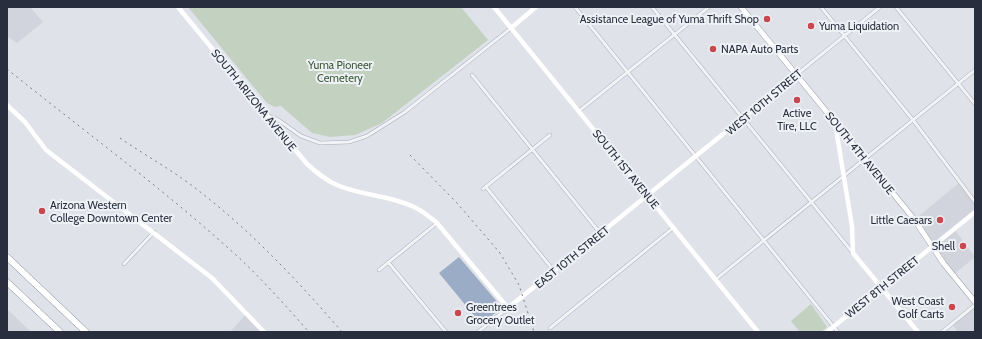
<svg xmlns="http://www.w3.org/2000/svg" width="982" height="339" viewBox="0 0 982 339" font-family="Cabin,sans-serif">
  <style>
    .built { fill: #d1d4dc }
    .green { fill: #c3d1c0 }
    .water { fill: #9bacc6 }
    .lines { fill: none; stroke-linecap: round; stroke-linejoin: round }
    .street-casing { stroke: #a8acb5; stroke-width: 4 }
    .primary-casing { stroke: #9fa5b3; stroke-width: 6 }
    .highway-casing { stroke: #878e9e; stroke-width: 7 }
    .street { stroke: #f1f3f6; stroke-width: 3 }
    .secondary { stroke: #fff; stroke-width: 4.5 }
    .primary { stroke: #fff; stroke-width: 5 }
    .highway { stroke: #fff; stroke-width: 6 }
    .rail { stroke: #798090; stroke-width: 1; stroke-dasharray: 2 4; stroke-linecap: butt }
    .poi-dot { fill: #c84850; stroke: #eef1f5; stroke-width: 1.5 }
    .labels { text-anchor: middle; stroke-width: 4; stroke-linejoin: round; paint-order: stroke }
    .poi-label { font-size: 11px; fill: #292e3e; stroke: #eef1f5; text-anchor: end }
    .park-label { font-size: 11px; fill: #3a5936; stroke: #eef1f5 }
    .street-label { font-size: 11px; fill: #292e3e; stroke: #eef1f5 }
  </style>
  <rect width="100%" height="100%" fill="#dfe2e8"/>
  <!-- built -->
  <g class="built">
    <path d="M7,7H30L43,22L17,43L7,36Z"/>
    <path d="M960,182L975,202V212L954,229L975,257L953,275L914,220Z"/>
    <path d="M975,305V332H958L952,324Z"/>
    <path d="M7,309L28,329L32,332H7Z"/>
    <path d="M246,314L264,332H230Z"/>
  </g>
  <!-- green -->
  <g class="green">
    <path d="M188,7H461L488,40L382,123L355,135L330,137L312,133L281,106L275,107L267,103Z"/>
    <path d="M811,304L827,327L821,332H800L791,321Z"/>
  </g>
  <!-- water -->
  <path class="water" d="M459,257L499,304L498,311L481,324L439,273Z"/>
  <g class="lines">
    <defs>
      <g id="street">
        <path d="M575,7L838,332"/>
        <path d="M652,7L853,253"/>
        <path d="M821,7L913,120L975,202"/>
        <path d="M896,7L975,104"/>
        <path d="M472,75L600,233"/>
        <path d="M796,75L880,7"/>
        <path d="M579,111L709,7"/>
        <path d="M268,116L277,119L301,136L320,143L349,142L367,136L405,112L511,28"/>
        <path d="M486,187L554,271"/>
        <path d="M483,189L550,135"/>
        <path d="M388,262L446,332"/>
        <path d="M124,264L154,232"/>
        <path d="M379,270L437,223"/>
        <path d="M716,279L975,70"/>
        <path d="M550,328L673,228"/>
        <path d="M478,332L508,308"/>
        <path d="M942,332L975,305"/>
      </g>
      <path id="primary" d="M741,7L914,219L944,264L975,302"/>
      <g id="highway">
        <path d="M7,257L86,332"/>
        <path d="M7,282L60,332"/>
      </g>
    </defs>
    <!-- street casing -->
    <use href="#street" class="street-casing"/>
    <!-- primary casing -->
    <use href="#primary" class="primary-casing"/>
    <!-- highway casing -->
    <use href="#highway" class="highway-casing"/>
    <!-- street -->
    <use href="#street" class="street"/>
    <!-- secondary -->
    <g class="secondary">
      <path d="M178,7L307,164C316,172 325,180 337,185C362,196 390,195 414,207C423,211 430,217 437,223L508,308L796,75"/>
      <path d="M494,7L758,332"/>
      <path d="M511,28L536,7"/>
      <path d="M7,105L25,122L46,150L212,278L264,332"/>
      <path d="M835,123L852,226L853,253L918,332"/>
      <path d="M827,332L975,212"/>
    </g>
    <!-- primary -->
    <use href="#primary" class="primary"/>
    <!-- highway -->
    <use href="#highway" class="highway"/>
    <!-- rail -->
    <g class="rail">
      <path d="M7,69C80,128 157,184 227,247C257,273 283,303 309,332"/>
      <path d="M120,138C146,156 174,171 199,191C252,232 298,281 342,332"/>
      <path d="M410,155L457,203L500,253L519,285L534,332"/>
    </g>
  </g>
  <!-- markers -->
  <g class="poi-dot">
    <circle cx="767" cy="19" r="4"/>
    <circle cx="811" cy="26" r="4"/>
    <circle cx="713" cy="49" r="4"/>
    <circle cx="797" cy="100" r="4"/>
    <circle cx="42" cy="211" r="4"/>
    <circle cx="940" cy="220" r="4"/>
    <circle cx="963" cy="246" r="4"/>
    <circle cx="952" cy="307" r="4"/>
    <circle cx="458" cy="313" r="4"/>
  </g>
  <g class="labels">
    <!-- poi labels -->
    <g class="poi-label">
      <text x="759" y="23">Assistance League of Yuma Thrift Shop</text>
      <text x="819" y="30" text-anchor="start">Yuma Liquidation</text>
      <text x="721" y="53" text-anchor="start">NAPA Auto Parts</text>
      <text x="797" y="117" text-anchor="middle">Active<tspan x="797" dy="13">Tire, LLC</tspan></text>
      <text x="50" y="209" text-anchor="start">Arizona Western<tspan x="50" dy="13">College Downtown Center</tspan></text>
      <text x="932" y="224">Little Caesars</text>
      <text x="955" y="250">Shell</text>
      <text x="944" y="305">West Coast<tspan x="944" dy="13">Golf Carts</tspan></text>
      <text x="466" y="311" text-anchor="start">Greentrees<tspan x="466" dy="13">Grocery Outlet</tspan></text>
    </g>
    <!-- park labels -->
    <g class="park-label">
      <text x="340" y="69">Yuma Pioneer<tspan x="340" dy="13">Cemetery</tspan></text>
    </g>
    <!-- street labels -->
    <g class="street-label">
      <text transform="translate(254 100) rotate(51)" y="4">SOUTH ARIZONA AVENUE</text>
      <text transform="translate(764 102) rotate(-40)" y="4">WEST 10TH STREET</text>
      <text transform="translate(860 153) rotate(51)" y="4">SOUTH 4TH AVENUE</text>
      <text transform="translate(626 169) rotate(51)" y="4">SOUTH 1ST AVENUE</text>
      <text transform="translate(572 257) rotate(-39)" y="4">EAST 10TH STREET</text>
      <text transform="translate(882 287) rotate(-39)" y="4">WEST 8TH STREET</text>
    </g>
  </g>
  <!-- border -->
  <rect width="982" height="339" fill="none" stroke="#292e3e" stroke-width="16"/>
</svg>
